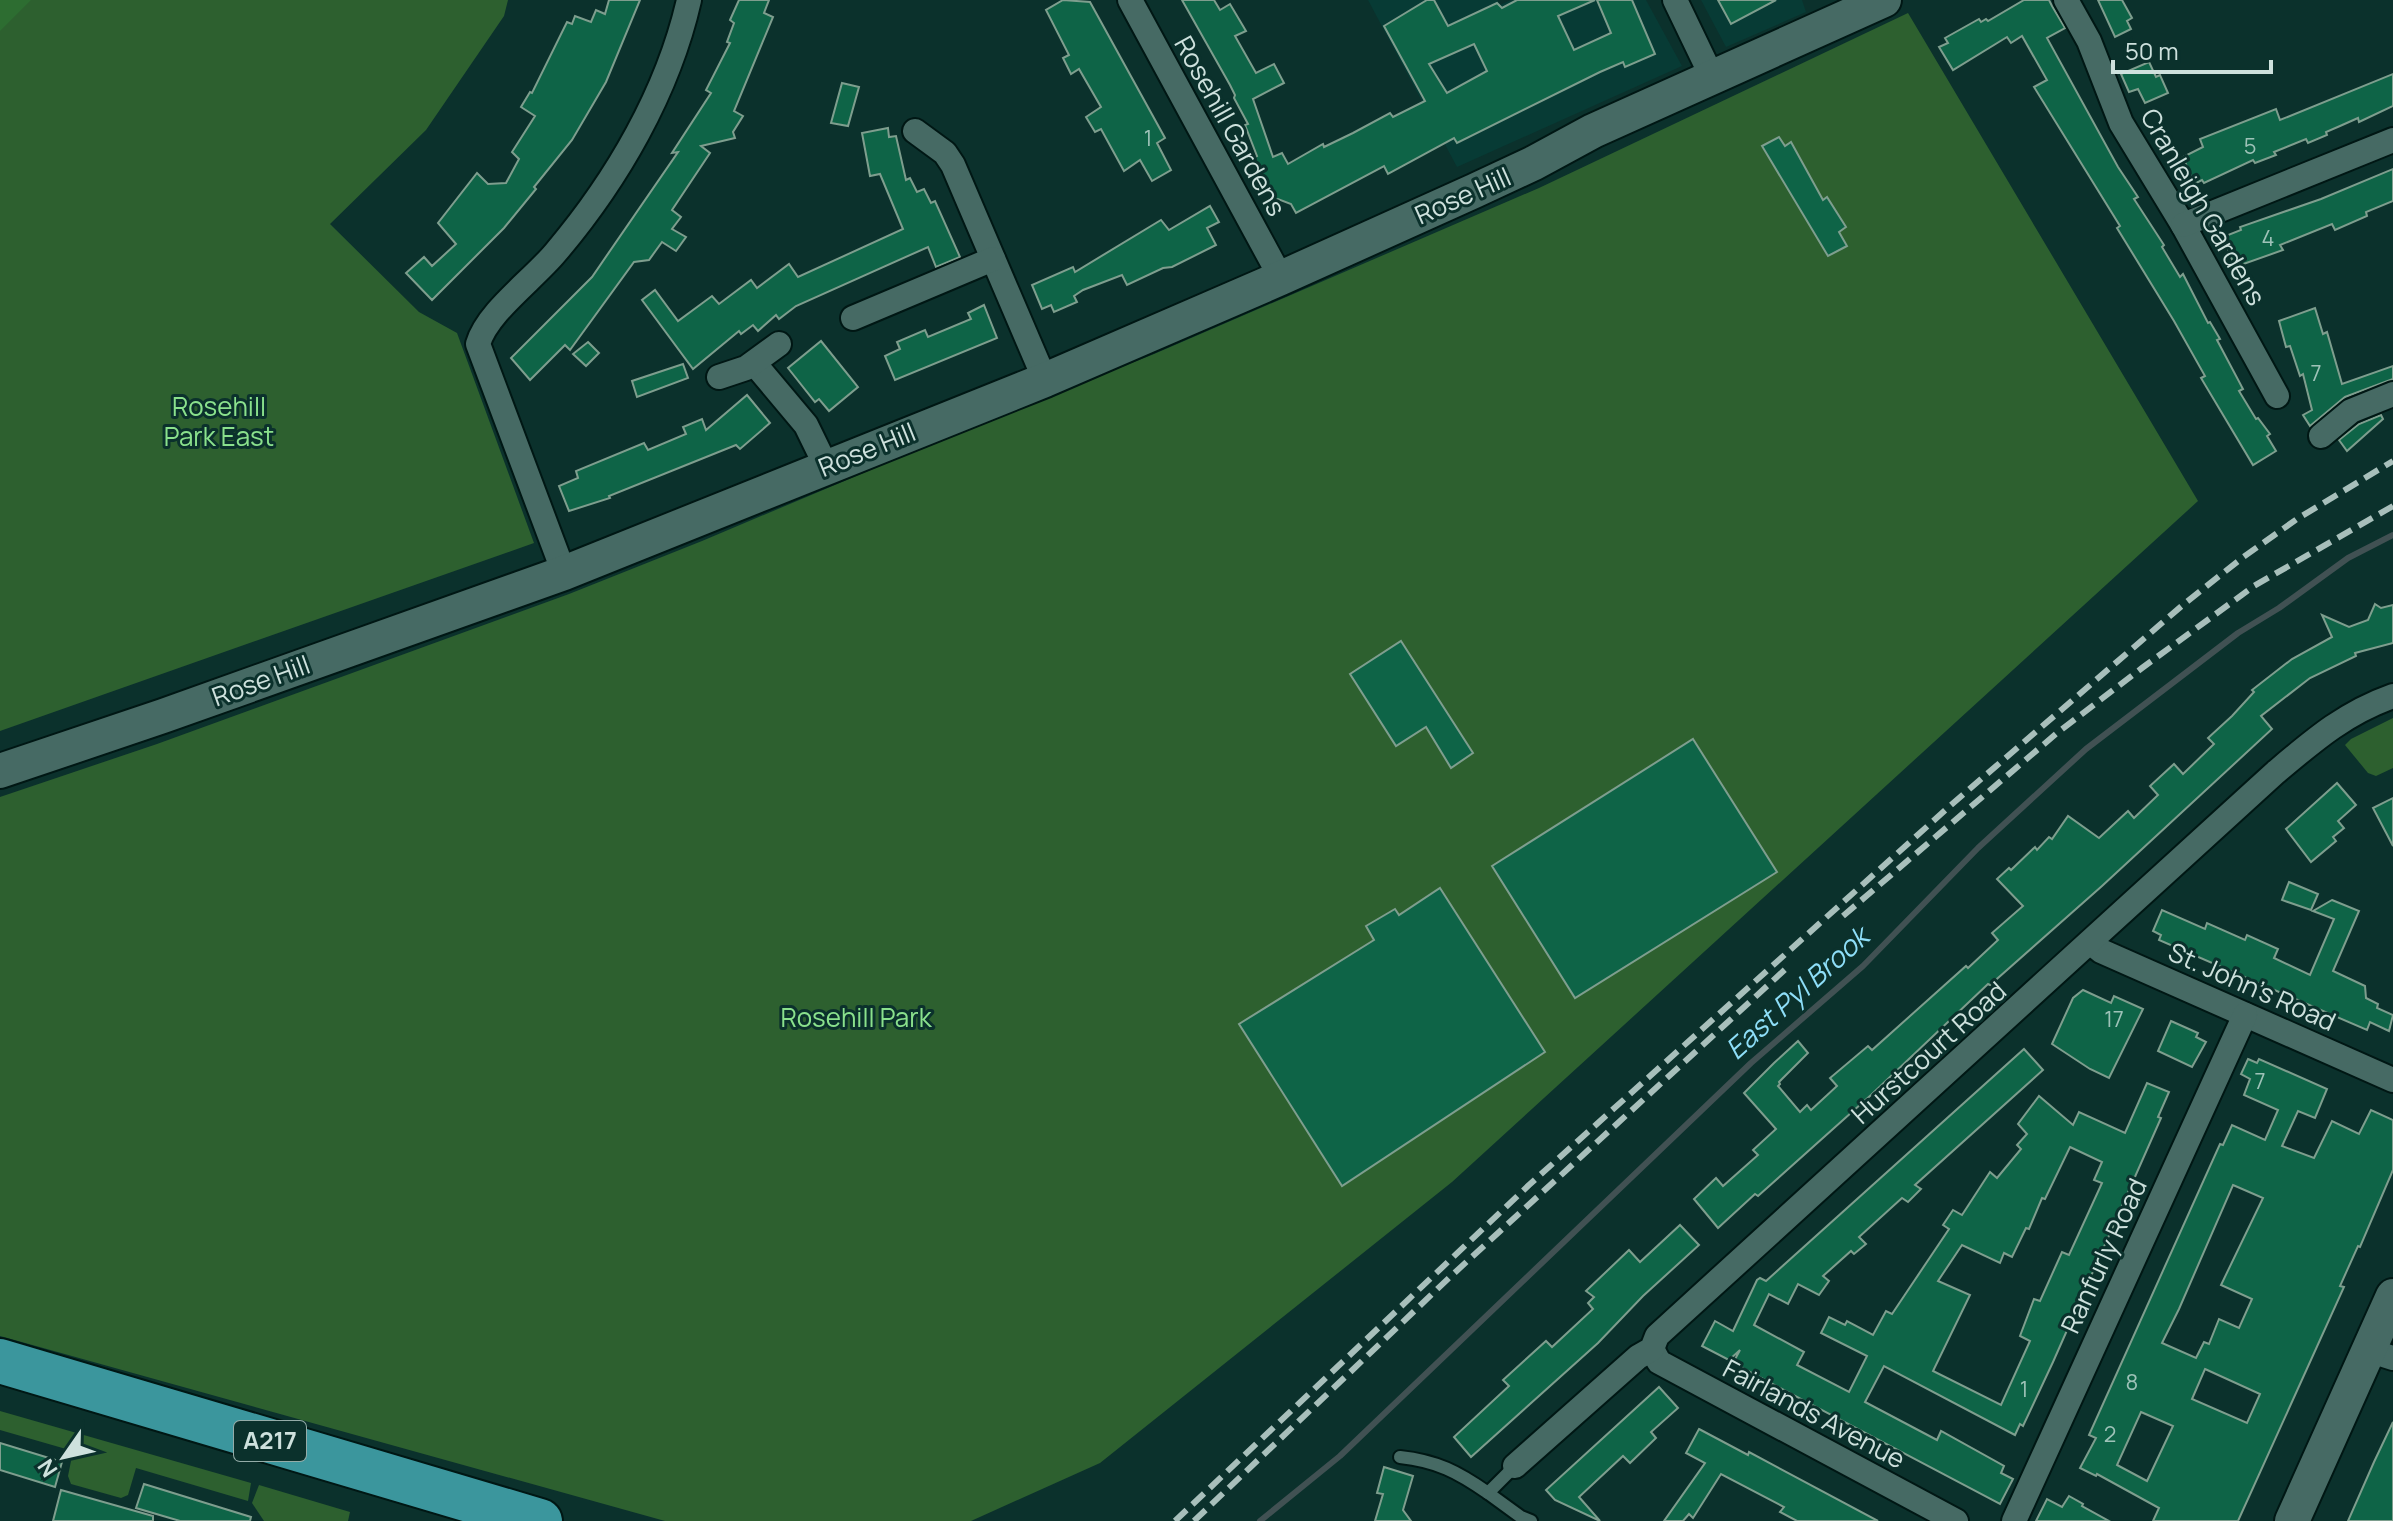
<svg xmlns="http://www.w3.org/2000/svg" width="2393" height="1521" viewBox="0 0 2393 1521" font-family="Manrope,sans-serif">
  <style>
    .built { fill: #073b35 }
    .green { fill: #2d602f }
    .forest { fill: #2d6d31 }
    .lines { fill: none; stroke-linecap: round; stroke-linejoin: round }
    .stream { stroke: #415153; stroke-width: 6 }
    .building { fill: #0e6447; stroke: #7e9e8e; stroke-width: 2; fill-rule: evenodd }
    .lane-casing { stroke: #001714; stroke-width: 16 }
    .street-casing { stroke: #001714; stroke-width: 28 }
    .secondary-casing { stroke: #001714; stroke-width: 38 }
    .highway-casing { stroke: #001714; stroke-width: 48 }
    .lane { stroke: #466a64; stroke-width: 12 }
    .street { stroke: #466a64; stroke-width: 24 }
    .secondary { stroke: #466a64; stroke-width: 34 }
    .highway { stroke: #3b969d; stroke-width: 44 }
    .rail { stroke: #a8bfbb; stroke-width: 6; stroke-dasharray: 16 8; stroke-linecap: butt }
    .labels { text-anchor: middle; stroke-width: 6; stroke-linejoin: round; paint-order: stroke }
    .number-label { font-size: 22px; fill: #9ec2b8 }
    .shield { fill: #0b312c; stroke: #94aca8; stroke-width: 2 }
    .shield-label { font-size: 24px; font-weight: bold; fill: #cee1dd }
    .street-label { font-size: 26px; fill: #cee1dd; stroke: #0b312c }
    .park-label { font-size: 26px; fill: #8ae18c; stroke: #0b312c }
    .water-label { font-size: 28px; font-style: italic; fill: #8edef8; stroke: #0b312c }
  </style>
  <rect width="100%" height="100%" fill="#0b312c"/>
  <!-- built -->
  <g class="built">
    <path d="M1368,0H1497L1500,5L1511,0H1646L1682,66L1457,167Z"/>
    <path d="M1701,0H1802L1806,12L1726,47Z"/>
  </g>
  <!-- green -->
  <g class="green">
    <path d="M0,0H508L504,16L426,130L330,224L419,312L457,333L534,543L0,731Z"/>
    <path d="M1908,13L2198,501L1452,1182L1100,1463L971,1521H665L0,1336V797L157,744L569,594L702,541L989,420L1154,354L1539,188Z"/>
    <path d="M2393,718V768L2376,776L2368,773L2345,745L2351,739Z"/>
    <path d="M0,1411L251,1483L248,1501L136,1468L128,1495L121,1498L71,1484L68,1476L73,1451L0,1430Z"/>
    <path d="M259,1485L350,1512L348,1521H264L252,1503Z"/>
  </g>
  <!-- forest -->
  <path class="forest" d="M0,0H31L0,31Z"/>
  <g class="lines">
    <!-- stream -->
    <path class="stream" d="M1260,1521L1340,1456L1751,1063L1863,966L1978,848L2086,749L2238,633L2279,608L2348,558L2393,535"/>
  </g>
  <!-- building -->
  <g class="building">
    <path d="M609,0H640L606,82L572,140L534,187L536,189L504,228L432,300L406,273L424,257L432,266L456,244L438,223L477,173L488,184L506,183L519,159L512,152L535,116L521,107L530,92L532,93L567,22L572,24L575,16L591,22L596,10L605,14Z"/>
    <path d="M739,0H769L764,13L773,17L734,111L743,116L733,132L735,138L701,146L710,153L672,210L681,217L672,229L686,237L676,251L662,242L649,260L634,262L570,350L565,345L530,380L511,358L592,277L678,152L672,153L711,93L706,90L730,43L727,42L734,23L730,20Z"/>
    <path d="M1063,0L1090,2L1165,138L1157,143L1171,170L1152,181L1140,160L1124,171L1101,129L1095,132L1086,117L1101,107L1079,69L1071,74L1063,58L1069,55L1046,10Z"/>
    <path d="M1182,0H1214L1220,10L1230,4L1246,31L1235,36L1256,73L1274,64L1284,83L1253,99L1273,157L1282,153L1288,164L1323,144L1324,147L1353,133L1390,113L1393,117L1425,101L1384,26L1427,0H1434L1448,26L1497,3L1502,8L1517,0H1595L1558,16L1574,50L1611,33L1597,0H1632L1655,54L1625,67L1623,62L1600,72L1457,143L1454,138L1388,174L1384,166L1296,213L1291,204L1278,199L1274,201L1251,160L1257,156L1245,125L1248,124L1234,98L1235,95L1230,85ZM1474,44L1487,71L1447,93L1429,64Z"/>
    <path d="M1718,0H1776L1731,24Z"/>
    <path d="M2024,0H2049L2052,6L2065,28L2047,38L2118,167L2138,197L2134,199L2164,245L2162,247L2180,277L2183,274L2208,323L2210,322L2220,339L2217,340L2243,389L2239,391L2256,419L2258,418L2270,434L2267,436L2276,451L2253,465L2201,378L2205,376L2174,321L2117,228L2120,226L2034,87L2047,80L2022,36L2011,43L2007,37L1953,70L1939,47L1948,43L1945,38L1979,19L1981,22L1986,19L1988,21Z"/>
    <path d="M2098,0H2122L2132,18L2127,21L2131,29L2115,37Z"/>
    <path d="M2149,62L2156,77L2160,75L2168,93L2145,103L2138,89L2129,92L2121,74Z"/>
    <path d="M2393,74V106L2359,122L2358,118L2340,126L2326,132L2327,135L2308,143L2306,139L2274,152L2276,155L2255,163L2253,160L2204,183L2202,180L2194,184L2183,157L2203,147L2200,139L2276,109L2280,120Z"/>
    <path d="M842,83L859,87L848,126L831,123Z"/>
    <path d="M888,128L889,137L896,136L906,180L910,178L917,192L924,189L931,203L935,201L960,257L936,267L928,247L796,306L779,319L776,315L758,331L753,325L741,334L739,331L693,369L642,300L655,290L678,321L712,296L719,304L751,280L757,288L789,264L798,277L903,229L880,174L870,176L862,133Z"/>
    <path d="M1779,137L1785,146L1791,142L1823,200L1827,197L1846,227L1839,232L1847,246L1828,256L1762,146Z"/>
    <path d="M2393,169V201L2366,212L2367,216L2335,230L2332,224L2280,245L2283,250L2235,267L2223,237L2241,230L2240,227L2321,199Z"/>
    <path d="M1210,206L1219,222L1207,228L1216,245L1172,267L1163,268L1127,285L1122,275L1083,290L1074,296L1077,302L1054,312L1051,305L1042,309L1032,285L1073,267L1075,272L1161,220L1169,230Z"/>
    <path d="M984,305L997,338L895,380L885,356L900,349L897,342L925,330L928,337L971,319L968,313Z"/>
    <path d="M2315,308L2323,334L2327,332L2342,384L2393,366V379L2345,397L2310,426L2303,415L2312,410L2303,374L2300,376L2290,346L2286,347L2279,321Z"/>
    <path d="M821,341L858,387L829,411L819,399L815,402L788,368Z"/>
    <path d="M588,342L599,353L586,366L573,354Z"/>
    <path d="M683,364L688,378L637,397L632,381Z"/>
    <path d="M747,395L770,423L740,449L736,445L609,496L610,498L569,511L559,486L578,478L576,471L644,443L648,450L686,434L683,427L702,419L706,430Z"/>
    <path d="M2381,415L2383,419L2347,451L2339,440L2359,424Z"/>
    <path d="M2375,604L2381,608L2393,605V643L2355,653L2356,656L2310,678L2261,716L2272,729L2102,886L1990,985L1988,984L1871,1095L1758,1196L1755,1194L1718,1228L1694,1199L1716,1178L1723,1186L1758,1155L1753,1150L1776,1129L1744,1093L1774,1063L1798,1041L1808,1053L1779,1082L1780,1084L1778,1086L1800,1112L1807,1105L1811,1110L1837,1086L1830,1078L1868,1046L1872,1050L1966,966L1968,968L1998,940L1992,933L2023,906L1997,879L2009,868L2011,870L2035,847L2037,850L2049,837L2052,839L2068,816L2099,838L2128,811L2134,818L2158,795L2150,786L2174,764L2183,774L2214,744L2208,738L2232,716L2254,692L2252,690L2292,659L2332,637L2322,615L2349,627L2368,620Z"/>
    <path d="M1401,641L1473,753L1451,768L1426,727L1396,746L1350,674Z"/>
    <path d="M1693,739L1777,872L1575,998L1492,866Z"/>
    <path d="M2337,783L2356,805L2338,821L2344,828L2333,837L2336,841L2311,862L2286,829Z"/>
    <path d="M2393,798V846L2373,808Z"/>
    <path d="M2289,882L2318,894L2311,910L2282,900Z"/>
    <path d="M1440,888L1545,1052L1342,1186L1239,1024L1374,940L1366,926L1395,909L1399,915Z"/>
    <path d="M2332,900L2359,911L2333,971L2365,986L2366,998L2378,1004L2377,1008L2393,1015L2389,1031L2370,1022L2367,1030L2159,940L2161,935L2153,931L2162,910L2205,929L2207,923L2245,940L2247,935L2278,949L2274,958L2310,975L2334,919L2313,911Z"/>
    <path d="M2083,990L2111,1003L2114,996L2143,1009L2109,1078L2090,1069L2052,1044L2073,998Z"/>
    <path d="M2171,1021L2198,1033L2196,1037L2206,1042L2192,1067L2158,1051Z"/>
    <path d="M2024,1049L2043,1070L1915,1185L1921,1189L1908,1202L1902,1198L1859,1237L1866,1244L1854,1254L1851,1251L1823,1276L1829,1281L1819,1295L1798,1284L1788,1304L1769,1294L1754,1325L1804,1352L1797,1365L1849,1392L1867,1356L1821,1333L1829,1317L1845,1325L1847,1321L1873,1335L1886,1311L1892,1314L1949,1229L1943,1225L1953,1210L1962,1215L1990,1172L1997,1178L2021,1149L2017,1145L2027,1134L2018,1124L2039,1096L2073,1125L2079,1112L2125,1133L2147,1083L2169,1092L2158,1117L2161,1118L2053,1362L2023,1426L2020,1424L2015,1435L1884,1366L1865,1402L1937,1440L1941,1431L2004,1466L2001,1473L2013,1479L2000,1504L1733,1363L1740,1350L1729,1360L1702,1346L1715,1321L1733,1331L1757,1280L1760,1278L1766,1281ZM2070,1147L2102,1162L2094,1180L2102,1183L2069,1255L2062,1252L2040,1301L2034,1299L2020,1336L2030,1341L2001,1405L1933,1371L1970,1295L1938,1281L1962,1245L2000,1263L2004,1253L2012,1257L2026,1228L2029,1229L2042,1198L2045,1199Z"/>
    <path d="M2248,1059L2257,1063L2259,1059L2327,1089L2315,1118L2298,1111L2282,1146L2314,1158L2332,1121L2359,1134L2371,1110L2393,1120V1170L2360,1247L2358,1246L2340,1286L2344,1287L2238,1521H2153L2159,1508L2097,1474L2096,1476L2080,1468L2096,1438L2089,1435L2220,1144L2223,1145L2232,1125L2265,1140L2278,1110L2244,1095L2250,1079L2241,1074ZM2233,1185L2263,1198L2221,1285L2252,1299L2239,1328L2219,1319L2209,1344L2204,1342L2196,1358L2162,1343L2179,1309ZM2205,1369L2260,1394L2247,1423L2192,1399ZM2141,1412L2173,1426L2147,1481L2117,1465Z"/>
    <path d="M1680,1225L1699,1245L1643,1296L1598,1343L1471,1457L1454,1437L1509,1386L1503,1380L1546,1341L1552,1347L1593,1309L1588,1303L1594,1297L1586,1291L1629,1250L1640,1262Z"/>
    <path d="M1659,1387L1678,1408L1651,1432L1656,1438L1630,1463L1623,1456L1579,1497L1600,1521L1555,1500L1546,1490Z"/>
    <path d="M2393,1422V1521H2348L2374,1462Z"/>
    <path d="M1699,1429L1748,1455L1749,1452L1878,1521H1797L1780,1512L1784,1507L1721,1474L1693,1518L1689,1514L1683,1521H1664L1705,1463L1686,1453Z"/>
    <path d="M0,1443L62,1462L55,1487L0,1470Z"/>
    <path d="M1384,1467L1413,1476L1403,1510L1411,1521H1375L1383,1494L1377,1493Z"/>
    <path d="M144,1484L251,1517L250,1521H180L136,1508Z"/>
    <path d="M61,1490L153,1516V1521H53Z"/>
    <path d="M2069,1496L2083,1504L2082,1506L2109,1521H2036L2047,1499L2062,1507Z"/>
  </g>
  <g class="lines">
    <defs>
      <g id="lane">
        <path d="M1400,1457C1437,1461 1458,1472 1488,1493"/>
        <path d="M1515,1466L1488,1493L1521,1517L1531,1521"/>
      </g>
      <g id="street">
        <path d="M1130,0L1281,278"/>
        <path d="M1675,0L1713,79"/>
        <path d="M2066,0L2089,41L2121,123L2183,225L2277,396"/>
        <path d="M915,131L945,153L953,165L1045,380"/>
        <path d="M2183,225L2393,140"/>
        <path d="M853,318L993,259"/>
        <path d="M754,363L806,425L826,466"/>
        <path d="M719,377L746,368L779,344"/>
        <path d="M2321,436L2351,411L2393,394"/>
        <path d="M564,573L478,344C487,312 534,279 556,252C617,180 668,92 689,0"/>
        <path d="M2091,943L2101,951L2393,1080"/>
        <path d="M1652,1349L1659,1362L1956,1521"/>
        <path d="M2368,1350L2393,1358"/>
        <path d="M1515,1466L1638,1357L1652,1349L1657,1336L2276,772C2314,740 2345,713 2393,696"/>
        <path d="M2014,1521L2245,1015"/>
      </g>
      <g id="secondary">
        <path d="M0,771L163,716L564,573L1045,380L1281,278L1474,191L1534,163L1593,131L1884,0"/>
        <path d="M2292,1521L2393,1296"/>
      </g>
      <path id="highway" d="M0,1361L540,1521"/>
    </defs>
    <!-- lane casing -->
    <use href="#lane" class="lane-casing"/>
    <!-- street casing -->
    <use href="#street" class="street-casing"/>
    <!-- secondary casing -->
    <use href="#secondary" class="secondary-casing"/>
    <!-- highway casing -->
    <use href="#highway" class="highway-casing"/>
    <!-- lane -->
    <use href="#lane" class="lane"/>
    <!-- street -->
    <use href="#street" class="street"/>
    <!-- secondary -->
    <use href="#secondary" class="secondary"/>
    <!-- highway -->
    <use href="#highway" class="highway"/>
    <!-- rail -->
    <g class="rail">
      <path d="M1843,916L2057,733L2142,668L2254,586L2393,506"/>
      <path d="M1175,1521L1529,1185L1951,805L2184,604L2242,558L2297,519L2393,461"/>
      <path d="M1194,1521L1450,1277L1790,965"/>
    </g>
  </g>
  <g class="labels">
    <!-- number labels -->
    <g class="number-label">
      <text x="1148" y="146">1</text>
      <text x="2250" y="154">5</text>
      <text x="2268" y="246">4</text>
      <text x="2316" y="381">7</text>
      <text x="2114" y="1027">17</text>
      <text x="2260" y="1089">7</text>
      <text x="2132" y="1390">8</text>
      <text x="2024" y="1397">1</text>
      <text x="2110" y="1442">2</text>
    </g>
    <!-- shield labels -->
    <rect class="shield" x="234" y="1421" width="72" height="40" rx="6"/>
    <g class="shield-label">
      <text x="270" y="1449">A217</text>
    </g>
    <!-- street labels -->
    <g class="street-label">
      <text transform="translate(1230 126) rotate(61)" y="9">Rosehill Gardens</text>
      <text transform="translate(1463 196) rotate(-24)" y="9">Rose Hill</text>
      <text transform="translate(2203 207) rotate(60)" y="9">Cranleigh Gardens</text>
      <text transform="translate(867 450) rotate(-22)" y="9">Rose Hill</text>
      <text transform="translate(261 681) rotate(-20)" y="9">Rose Hill</text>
      <text transform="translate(2252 987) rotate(24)" y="9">St. John's Road</text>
      <text transform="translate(1929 1053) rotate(-42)" y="9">Hurstcourt Road</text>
      <text transform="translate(2104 1256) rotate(-65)" y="9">Ranfurly Road</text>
      <text transform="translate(1814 1414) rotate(28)" y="9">Fairlands Avenue</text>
    </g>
    <!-- park labels -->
    <g class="park-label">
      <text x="219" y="416">Rosehill<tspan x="219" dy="30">Park East</tspan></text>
      <text x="856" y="1027">Rosehill Park</text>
    </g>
    <!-- water labels -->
    <g class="water-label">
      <text transform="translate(1797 993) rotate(-42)" y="10">East Pyl Brook</text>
    </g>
  </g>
  <!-- north arrow -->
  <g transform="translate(64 1457) rotate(236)" stroke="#0b312c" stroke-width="6" paint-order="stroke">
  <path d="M0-6L14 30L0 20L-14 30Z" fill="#cee1dd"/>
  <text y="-12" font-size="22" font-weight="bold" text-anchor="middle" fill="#cee1dd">N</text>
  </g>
  <!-- scale -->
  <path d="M2113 60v12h158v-12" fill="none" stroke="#cee1dd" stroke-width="4"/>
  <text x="2125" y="60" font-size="24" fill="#cee1dd" stroke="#0b312c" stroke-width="6" paint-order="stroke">50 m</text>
</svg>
